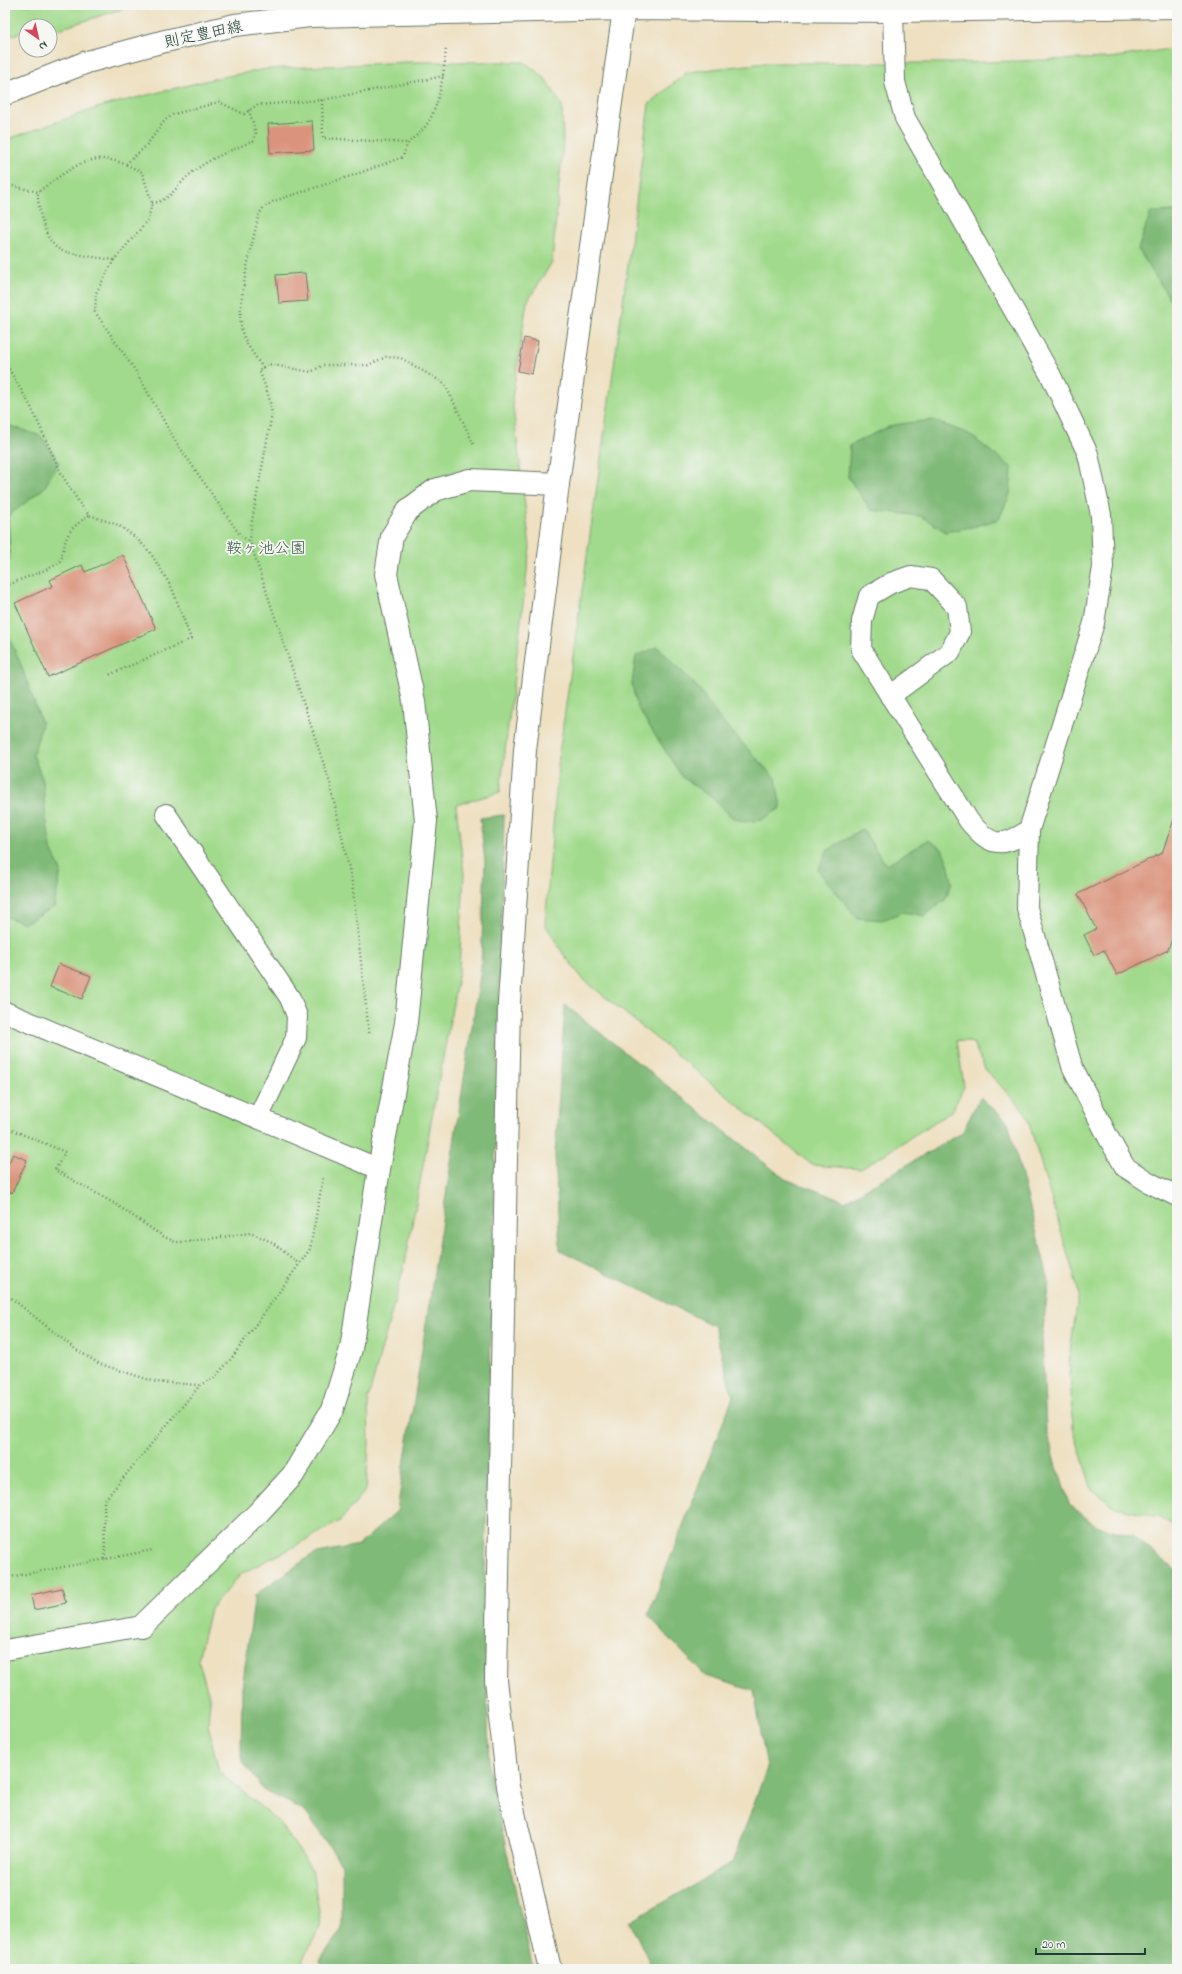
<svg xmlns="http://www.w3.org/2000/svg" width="1182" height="1974" viewBox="0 0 1182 1974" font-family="'Indie Flower','Klee One',sans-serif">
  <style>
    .green { fill: #a1da8c; stroke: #608c60 }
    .forest { fill: #80ba78; stroke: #507c56 }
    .building { fill: #da937c }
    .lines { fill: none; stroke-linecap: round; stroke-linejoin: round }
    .service-casing { stroke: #677665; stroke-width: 22 }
    .tertiary-casing { stroke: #677665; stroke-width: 24 }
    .secondary-casing { stroke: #677665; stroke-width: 24 }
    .path { stroke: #677665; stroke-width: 2.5; stroke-dasharray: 1 3; stroke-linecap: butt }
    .service { stroke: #fff; stroke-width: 20 }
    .tertiary { stroke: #fff; stroke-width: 22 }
    .secondary { stroke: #fff; stroke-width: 22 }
    .labels { text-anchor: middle; stroke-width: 3.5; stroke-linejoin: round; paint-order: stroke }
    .street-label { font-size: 16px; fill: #1f3d34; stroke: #f6f6f2 }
    .park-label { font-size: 16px; fill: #395c46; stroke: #f6f6f2 }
  </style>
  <rect width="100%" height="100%" fill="#f6f6f2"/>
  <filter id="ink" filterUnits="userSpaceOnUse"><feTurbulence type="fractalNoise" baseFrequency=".025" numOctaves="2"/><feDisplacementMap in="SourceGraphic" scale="8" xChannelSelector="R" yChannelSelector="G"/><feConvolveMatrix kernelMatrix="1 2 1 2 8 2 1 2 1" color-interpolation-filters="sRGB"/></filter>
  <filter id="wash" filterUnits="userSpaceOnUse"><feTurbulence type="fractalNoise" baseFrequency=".012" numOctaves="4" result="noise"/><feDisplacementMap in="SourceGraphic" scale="16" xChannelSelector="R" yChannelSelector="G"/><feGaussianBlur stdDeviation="0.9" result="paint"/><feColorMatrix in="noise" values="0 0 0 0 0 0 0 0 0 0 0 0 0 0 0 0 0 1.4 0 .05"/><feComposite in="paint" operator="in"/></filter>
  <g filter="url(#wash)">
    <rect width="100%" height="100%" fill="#eee0c1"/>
    <!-- green -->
    <g class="green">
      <path d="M5,5H134L50,32V26H26V35L23,31L5,39Z"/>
      <path d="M1177,48V1528L1160,1517L1115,1507L1092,1490L1073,1428L1069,1357L1079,1292L1026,1113L985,1069L973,1043L957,1040L964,1087L952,1111L861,1169L812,1165L583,979L564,955L545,924L559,754L623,302L649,104L687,72L765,63H955L1109,58Z"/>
      <path d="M406,62H524L544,77L562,105L563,142L552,262L527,302L512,399L530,547L500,792L456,805L464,874L459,971L405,1263L368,1399L369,1444L366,1490L340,1521L290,1549L242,1573L210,1609L198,1659L210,1699L208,1725L219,1772L280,1823L312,1870L321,1924L303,1961L304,1969H5V140L103,106L217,78L266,69Z"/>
    </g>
    <!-- forest -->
    <g class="forest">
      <path d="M1177,211V310L1138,249L1151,212Z"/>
      <path d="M932,420L969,434L1012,468L1010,494L999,519L976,526L946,532L921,516L871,510L848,477L850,445L893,425Z"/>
      <path d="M5,424L41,436L59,462L44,488L8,516L10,560L5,566Z"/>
      <path d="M5,627L21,665L42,724L33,755L43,781L45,809L51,849L61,871L54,907L25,923L5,917Z"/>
      <path d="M658,647L699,689L719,718L776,779L781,808L761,820L744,822L733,818L711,797L683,778L637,707L632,684L636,656Z"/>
      <path d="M504,815L485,1569L489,1772L533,1969H322L320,1960L342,1929V1865L304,1810L263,1790L241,1758L242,1688L255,1595L313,1554L359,1545L397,1511L481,969L485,861L480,818Z"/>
      <path d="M862,829L886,865L928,840L942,849L948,863L952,882L945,900L925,916L903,912L882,920L857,918L818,870L827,851Z"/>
      <path d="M565,1005L785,1179L845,1201L962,1133L980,1097L1008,1122L1049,1281L1042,1337L1046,1431L1069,1504L1095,1525L1133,1536L1177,1572V1969H653L630,1922L732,1863L767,1768L754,1691L705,1676L648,1615L733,1397L714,1326L560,1250L555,1155Z"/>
    </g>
    <g id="blocks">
      <!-- building -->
      <g class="building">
        <path d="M312,121L314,150L270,153L268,124Z"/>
        <path d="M305,273L308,301L279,303L276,275Z"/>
        <path d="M524,338L538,341L532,374L518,371Z"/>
        <path d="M123,555L156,629L48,677L15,603L53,586L50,580L82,565L85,572Z"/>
        <path d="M1177,811V940L1172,938L1168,950L1117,975L1104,950L1094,955L1084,935L1096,929L1078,894L1162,853Z"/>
        <path d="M59,964L91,976L82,999L50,987Z"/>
        <path d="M13,1154L27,1160L12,1193L5,1190V1170Z"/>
        <path d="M62,1588L66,1603L34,1610L31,1595Z"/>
      </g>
    </g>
  </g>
  <g filter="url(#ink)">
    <use href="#blocks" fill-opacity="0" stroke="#677665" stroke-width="1"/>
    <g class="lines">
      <defs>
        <g id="service">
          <path d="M893,11L895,82L905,118L1051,376L1088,454L1101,515L1103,567L1094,623L1029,830L1027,908L1072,1066L1108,1137L1125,1167L1150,1183L1177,1196"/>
          <path d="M890,696L950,652L960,632L957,607L931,579L911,576L891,583L869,596L862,621L861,649L969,821C990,846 1001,849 1029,830"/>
          <path d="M166,814L290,998L297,1016L296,1038L258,1118"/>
          <path d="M5,1012L379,1169"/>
          <path d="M5,1650L142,1626"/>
        </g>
        <g id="tertiary">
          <path d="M142,1626L258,1513L293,1475L332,1410L351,1349L379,1169L406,1023L426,821L414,701L386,574L392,536L408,510L435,490L469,480L558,484"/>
          <path d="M550,1969L508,1787L496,1680L509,1003L525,750L558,484L624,9"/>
        </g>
        <path id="secondary" d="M5,94L87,62L161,42L235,25L310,16L624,9L893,11L1177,7"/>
      </defs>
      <!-- service casing -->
      <use href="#service" class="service-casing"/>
      <!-- tertiary casing -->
      <use href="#tertiary" class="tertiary-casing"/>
      <!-- secondary casing -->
      <use href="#secondary" class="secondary-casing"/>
      <!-- path -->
      <g class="path">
        <path d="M322,100L323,138L406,143"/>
        <path d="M126,164L146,146L165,120L174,114L219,102L244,114L257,105L322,100L444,76"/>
        <path d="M5,184L38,192C55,180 79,159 101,159C115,159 130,166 142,172L152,203L148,220L114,260C102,258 67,254 59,249C45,242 37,206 38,192"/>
        <path d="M152,203C169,202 177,186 188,176C207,159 230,151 253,141L256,133L249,110"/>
        <path d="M114,260L96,293L95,312L135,370L176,442L240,535L250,542"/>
        <path d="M5,362L31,407L62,475L80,504L89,515L118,525L135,537L150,552L172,588L191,639L109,675"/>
        <path d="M263,368C255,356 243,341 241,327C238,296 252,245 259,214L264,207L274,201L354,175L403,157C408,137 413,141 424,128C440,109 444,71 446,48"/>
        <path d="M6,587C23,576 46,573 61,561C66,534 67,531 89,515"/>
        <path d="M369,1033L352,882L330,783L250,542L251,526L272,414L269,397L259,370L268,364L311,372L323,365H368L386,357L401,358L445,384L474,445"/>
        <path d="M5,1127L65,1152L55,1170L117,1205L161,1235L175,1242H186L250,1233L272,1242L299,1264"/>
        <path d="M5,1293L75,1349L100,1364L156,1382L199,1385"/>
        <path d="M105,1559L104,1501L200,1385L214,1378L231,1359L310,1249L323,1178"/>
        <path d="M5,1578L153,1550"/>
      </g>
      <!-- service -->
      <use href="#service" class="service"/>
      <!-- tertiary -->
      <use href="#tertiary" class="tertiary"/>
      <!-- secondary -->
      <use href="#secondary" class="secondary"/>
    </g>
  </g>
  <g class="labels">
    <!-- street labels -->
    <g class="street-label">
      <text transform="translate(203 33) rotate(-12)" y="6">則定豊田線</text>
    </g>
    <!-- park labels -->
    <g class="park-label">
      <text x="266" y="553">鞍ヶ池公園</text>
    </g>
  </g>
  <!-- margin -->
  <rect width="1182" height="1974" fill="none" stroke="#f6f6f2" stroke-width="20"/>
  <!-- north arrow -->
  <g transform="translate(38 38) rotate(146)"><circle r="19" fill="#f6f6f2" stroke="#a0aca6"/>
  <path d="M0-3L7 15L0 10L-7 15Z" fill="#d1495b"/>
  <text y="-6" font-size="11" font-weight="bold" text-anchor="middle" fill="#1f3d34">N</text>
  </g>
  <!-- scale -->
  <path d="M1036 1948v6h109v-6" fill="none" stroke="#1f3d34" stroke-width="2"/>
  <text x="1042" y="1948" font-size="12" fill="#1f3d34" stroke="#f6f6f2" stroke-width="3" paint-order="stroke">20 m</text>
</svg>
